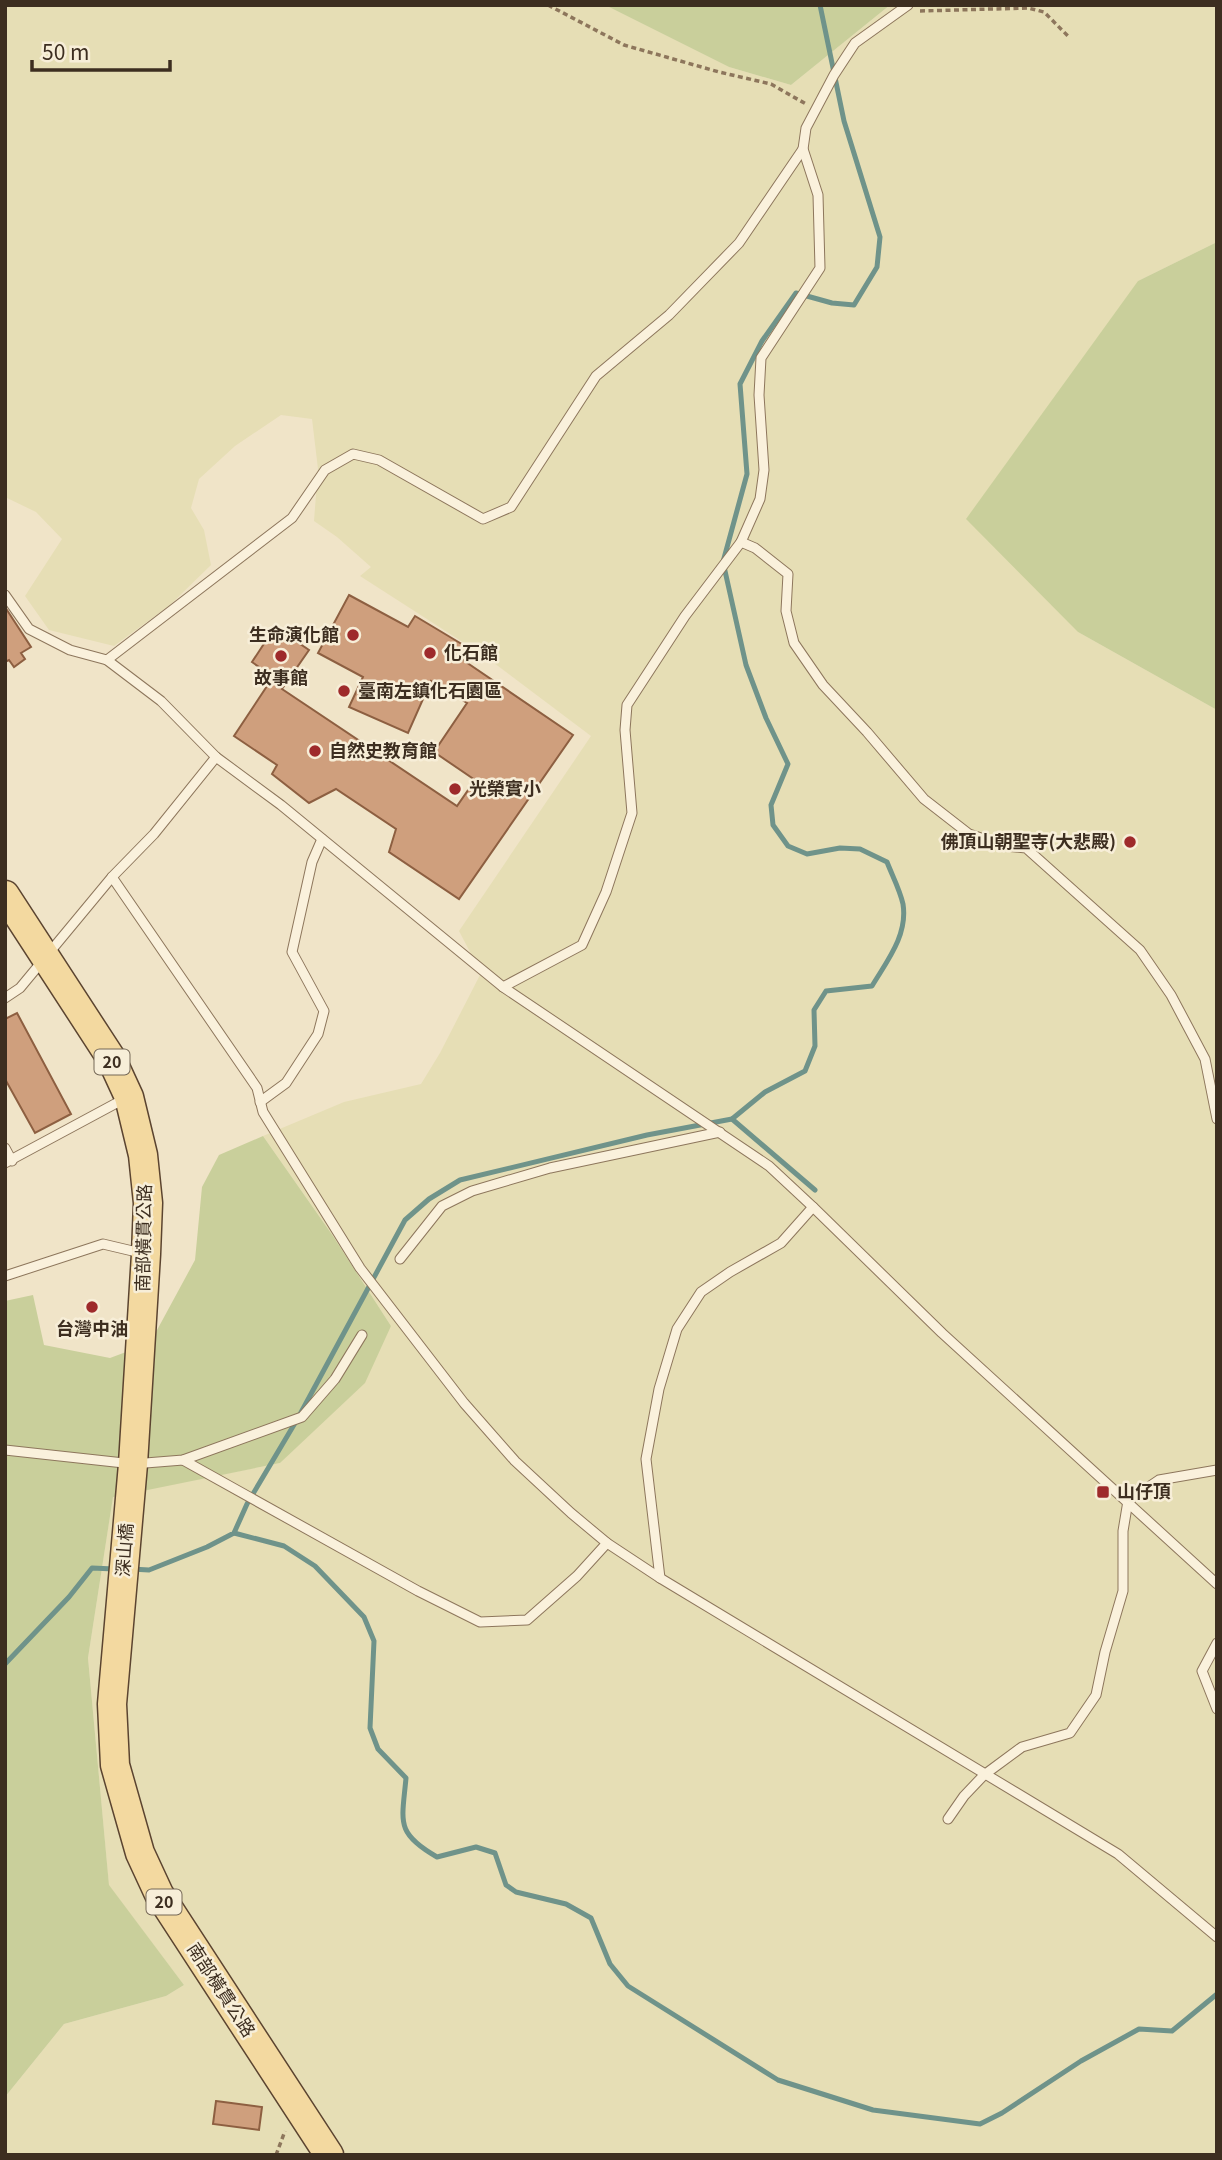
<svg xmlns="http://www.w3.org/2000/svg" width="1222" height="2160" viewBox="0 0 1222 2160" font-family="Georgia,'Noto Sans TC',serif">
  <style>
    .farmland { fill: #e6deb5 }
    .green { fill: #c9cf9b }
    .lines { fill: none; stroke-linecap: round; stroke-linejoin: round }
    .stream { stroke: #6f938a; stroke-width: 5 }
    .building { fill: #cf9f7d; stroke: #8d5f41; stroke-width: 2 }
    .service-casing { stroke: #8d765c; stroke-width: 11 }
    .primary-casing { stroke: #5b4430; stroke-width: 31 }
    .path { stroke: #8d765c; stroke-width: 3.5; stroke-dasharray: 5 3.5; stroke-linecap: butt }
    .service { stroke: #faf1dc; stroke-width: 9 }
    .primary { stroke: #f3d9a0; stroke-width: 28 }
    .poi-dot { fill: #9e2a2b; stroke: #f7eed8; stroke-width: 2.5 }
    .labels { text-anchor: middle; stroke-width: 5; stroke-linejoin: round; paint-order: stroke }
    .shield { fill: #f7eed8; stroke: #756857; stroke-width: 2 }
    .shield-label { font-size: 16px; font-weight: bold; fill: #3d2e20 }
    .poi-label { font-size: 18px; font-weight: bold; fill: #3d2e20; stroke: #f7eed8; text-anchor: start }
    .street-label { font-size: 18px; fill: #3d2e20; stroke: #f7eed8 }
  </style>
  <rect width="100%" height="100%" fill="#f0e4c8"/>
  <!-- farmland -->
  <path class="farmland" d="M5,5H605L729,67L791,85L890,5H1217V242L1138,281L1078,632L1217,710V2155H5V2097L64,2024L166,1996L184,1985L109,1886L88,1658L113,1496L280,1463L391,1326L333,1236L263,1136L344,1102L421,1084L440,1053L481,973L459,931L591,736L486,657L360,576L371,567L337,537L314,521L318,469L312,419L281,415L235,446L199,479L191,508L204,530L211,565L170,605L114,646L49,630L25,596L62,539L36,512L5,497Z"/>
  <!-- green -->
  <g class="green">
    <path d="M605,5H890L791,85L729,67Z"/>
    <path d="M1217,242V710L1078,632L966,519L1138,281Z"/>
    <path d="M263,1136L333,1236L391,1326L365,1383L280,1463L113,1497L88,1658L109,1885L184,1985L166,1996L64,2024L5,2097V1301L33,1295L44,1345L110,1358L150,1343L195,1260L202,1187L219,1155Z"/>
  </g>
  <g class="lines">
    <!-- stream -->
    <g class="stream">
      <path d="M732,1119L815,1190"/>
      <path d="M234,1533L284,1546L315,1566L364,1617L374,1641L370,1728L378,1749L406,1778C402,1822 395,1833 437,1857L476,1847L495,1853L506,1885L516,1892L566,1904L591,1918L610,1964L628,1986L778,2080L873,2110L980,2124L1002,2113L1081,2061L1139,2029L1172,2031L1217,1994"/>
      <path d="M131,1569L149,1570L207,1547L234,1533L247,1504L298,1418L405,1220L429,1199L460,1180L647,1135L732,1119L765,1092L805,1071L815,1046L814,1010L826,991L872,986C887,961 908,935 903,904C900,890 892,875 887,862L860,849L840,848L807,854L788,846L773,825L771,805L788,764L766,718L746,665L723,562L747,474L740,384L762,341L796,293L832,303L854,305L877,267L880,237L844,121L820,5"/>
      <path d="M5,1664L69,1597L92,1568L114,1569"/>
    </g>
  </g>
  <!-- building -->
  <g class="building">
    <path d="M349,595L408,627L415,616L470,649L463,660L573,735L459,899L389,852L396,829L336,789L309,803L272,774L277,765L234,736L273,677L252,662L275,627L309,650L282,689L457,806L475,780L434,752L467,703L431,681L408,733L349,707L363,677L318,653Z"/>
    <path d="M5,607L31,647L21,653L25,659L14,667L9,660L5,662Z"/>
    <path d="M17,1013L71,1114L35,1133L5,1079V1019Z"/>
    <path d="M216,2101L262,2107L259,2130L213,2124Z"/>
  </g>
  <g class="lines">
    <defs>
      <g id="service">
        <path d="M741,542L755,548L788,574L786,611L794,643L823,685L867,732L924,799L969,834L1005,846L1026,848L1140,950L1171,995L1205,1059L1217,1119"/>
        <path d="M5,595L29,629L70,650L107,660L161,701L216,757L281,805L503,987L769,1166L813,1207L942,1333L1217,1584"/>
        <path d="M107,660L292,518L325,470L353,454L379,460L483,519L511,507L596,376L669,315L739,243L803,149"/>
        <path d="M112,877L257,1088L263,1112L360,1268L464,1403L515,1461L571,1513L607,1543L660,1578L1118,1854L1217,1937"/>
        <path d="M503,987L582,945L606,892L632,813L625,730L627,705L685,616L741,542L760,499L764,470L759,395L761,358L820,268L818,195L803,149L806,128L834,75L855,43L908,5"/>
        <path d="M5,998L20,988L112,877L154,834L216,757"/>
        <path d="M260,1102L286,1083L318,1034L324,1011L292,952L312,862L322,839"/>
        <path d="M5,1148L12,1161"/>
        <path d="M5,1163L124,1099"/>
        <path d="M400,1259L442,1206L472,1191L550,1168L720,1132"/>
        <path d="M5,1276L103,1244L141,1253"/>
        <path d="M5,1450L133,1464L183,1460L302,1417L335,1379L362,1335"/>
        <path d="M183,1460L418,1591L480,1622L527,1620L577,1576L607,1543"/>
        <path d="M660,1578L646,1459L659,1389L677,1329L701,1292L730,1272L781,1243L813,1207"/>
        <path d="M1217,1643L1202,1671L1217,1709"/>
        <path d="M948,1819L964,1796L984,1775L1022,1747L1070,1733L1096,1695L1105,1652L1123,1591V1531L1128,1501L1159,1480L1217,1470"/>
      </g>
      <path id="primary" d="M5,895L111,1058L129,1097L143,1155L148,1203L146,1254L133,1464L112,1704L115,1765L140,1853L159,1894L329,2155"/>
    </defs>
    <!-- service casing -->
    <use href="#service" class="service-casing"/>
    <!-- primary casing -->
    <use href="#primary" class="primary-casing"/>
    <!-- path -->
    <g class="path">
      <path d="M548,5L624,45L719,72L771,84L806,104"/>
      <path d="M920,11L1028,8L1044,12L1070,38"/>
      <path d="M276,2155L285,2131"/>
    </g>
    <!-- service -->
    <use href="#service" class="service"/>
    <!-- primary -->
    <use href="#primary" class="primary"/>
  </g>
  <!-- markers -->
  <g class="poi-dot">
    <circle cx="353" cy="635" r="7"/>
    <circle cx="430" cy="653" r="7"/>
    <circle cx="281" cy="656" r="7"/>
    <circle cx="344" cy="691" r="7"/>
    <circle cx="315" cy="751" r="7"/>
    <circle cx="455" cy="789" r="7"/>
    <circle cx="1130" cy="842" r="7"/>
    <circle cx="92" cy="1307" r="7"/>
    <rect x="1096" y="1485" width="14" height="14" rx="3.5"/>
  </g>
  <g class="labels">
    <!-- shield labels -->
    <g class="shield">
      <rect x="94.5" y="1049.5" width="35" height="25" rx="5"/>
      <rect x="146.5" y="1889.5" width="35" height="25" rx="5"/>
    </g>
    <g class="shield-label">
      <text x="112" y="1068">20</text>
      <text x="164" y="1908">20</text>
    </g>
    <!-- poi labels -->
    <g class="poi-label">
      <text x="339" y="641" text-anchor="end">生命演化館</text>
      <text x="444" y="659">化石館</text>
      <text x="281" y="684" text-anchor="middle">故事館</text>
      <text x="358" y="697">臺南左鎮化石園區</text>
      <text x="329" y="757">自然史教育館</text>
      <text x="469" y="795">光榮實小</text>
      <text x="1116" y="848" text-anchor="end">佛頂山朝聖寺(大悲殿)</text>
      <text x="92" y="1335" text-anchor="middle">台灣中油</text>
      <text x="1117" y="1498">山仔頂</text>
    </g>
    <!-- street labels -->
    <g class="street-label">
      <text transform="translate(144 1238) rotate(-89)" y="6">南部橫貫公路</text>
      <text transform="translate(125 1550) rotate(-86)" y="6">深山橋</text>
      <text transform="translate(221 1990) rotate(57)" y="6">南部橫貫公路</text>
    </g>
  </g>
  <!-- border -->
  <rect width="1222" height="2160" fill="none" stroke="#3d2e20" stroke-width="14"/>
  <!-- scale -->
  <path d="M32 60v10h138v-10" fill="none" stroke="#3d2e20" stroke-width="3.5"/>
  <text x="42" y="60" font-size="21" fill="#3d2e20" stroke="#f7eed8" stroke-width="5" paint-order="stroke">50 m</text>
</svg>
